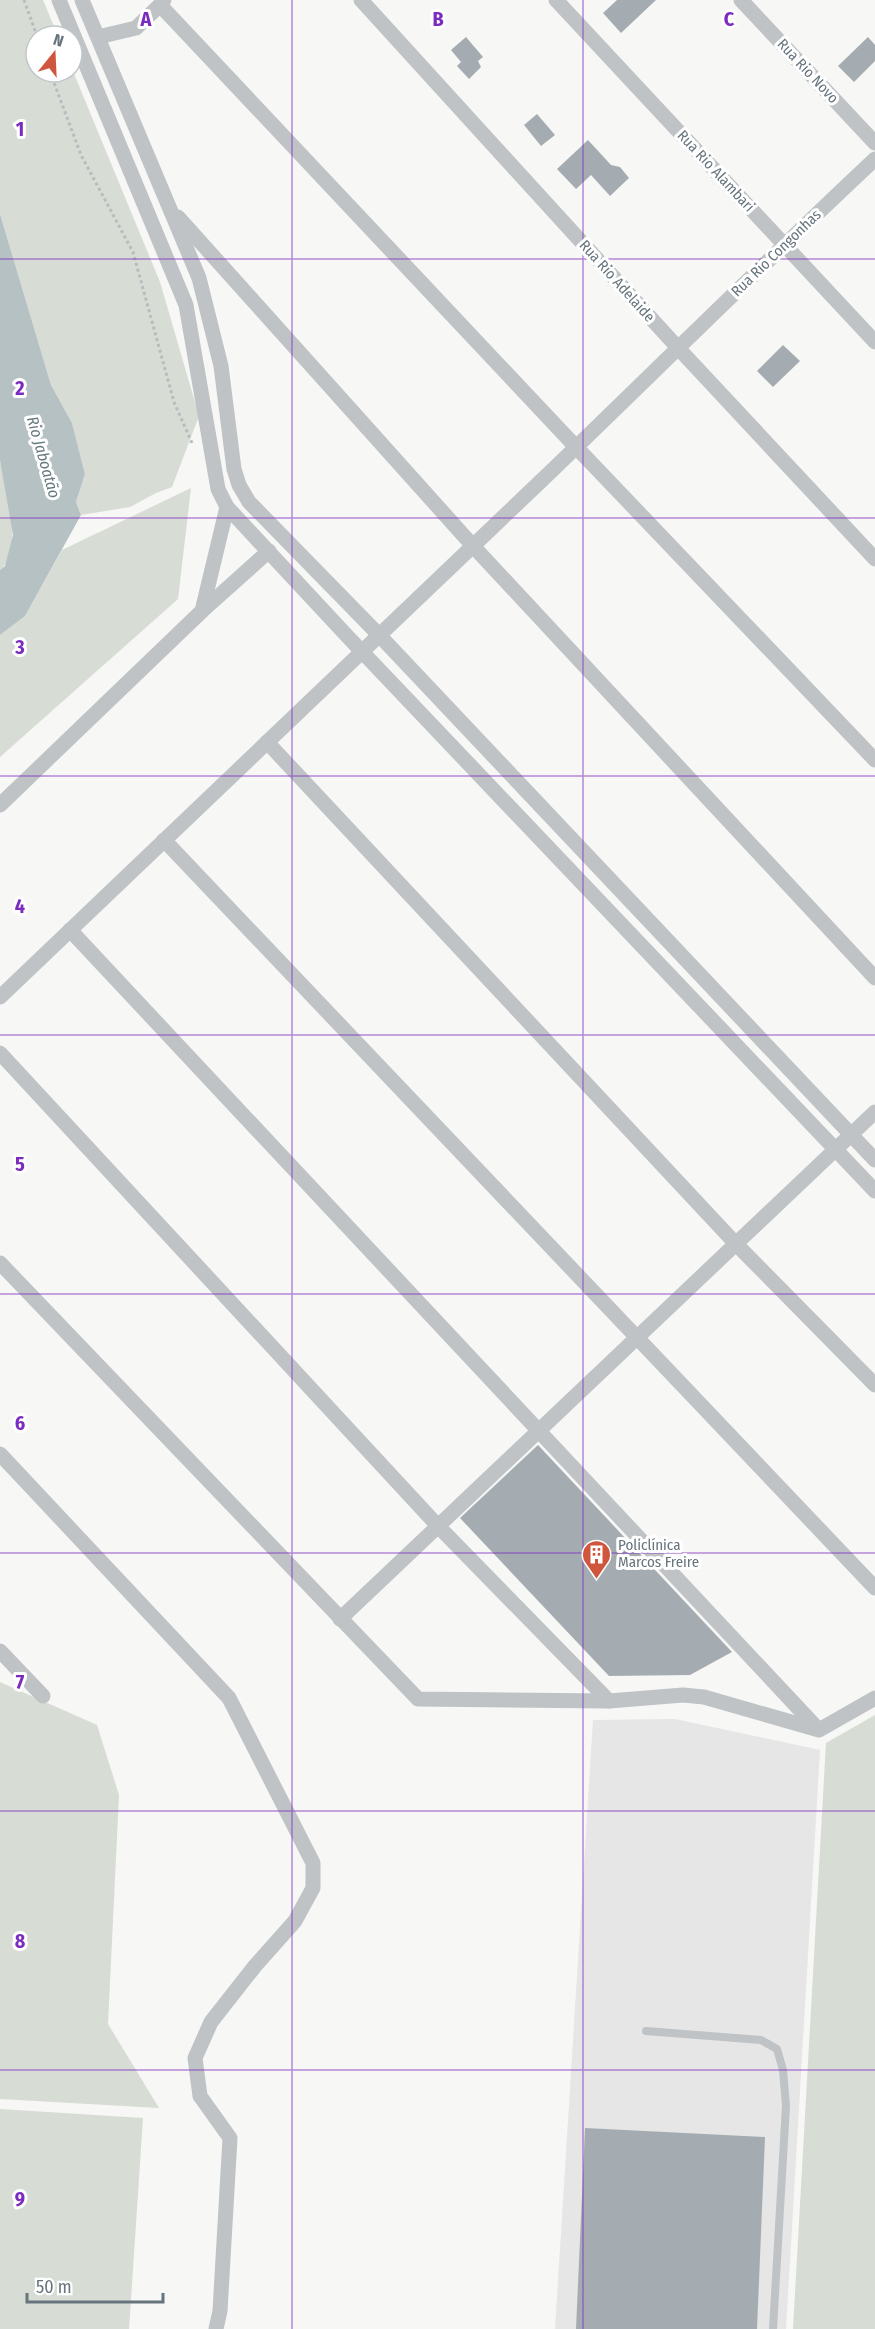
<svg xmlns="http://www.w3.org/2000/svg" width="875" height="2329" viewBox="0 0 875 2329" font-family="'Fira Sans Condensed',sans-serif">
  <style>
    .built { fill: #e5e6e5 }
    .green { fill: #d7dcd4 }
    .water { fill: #b6c1c4 }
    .building { fill: #a5acb1 }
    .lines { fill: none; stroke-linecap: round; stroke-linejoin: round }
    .path { stroke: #b9bcbe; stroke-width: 3; stroke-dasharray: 3 3; stroke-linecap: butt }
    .lane { stroke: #bfc3c6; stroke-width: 8 }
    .street { stroke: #bfc3c6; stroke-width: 15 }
    .grid { fill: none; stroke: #7b2cbf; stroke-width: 1.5; stroke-opacity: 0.55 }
    .labels { text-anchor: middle; stroke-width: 6; stroke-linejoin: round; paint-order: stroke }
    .street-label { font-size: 15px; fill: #66747c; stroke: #fff }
    .poi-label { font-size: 15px; fill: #66747c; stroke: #fff; text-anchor: start }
    .water-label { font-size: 16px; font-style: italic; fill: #66797e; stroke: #fff }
    .grid-label { font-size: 20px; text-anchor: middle; font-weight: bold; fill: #7b2cbf; stroke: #fff; stroke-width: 6; stroke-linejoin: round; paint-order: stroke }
  </style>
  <rect width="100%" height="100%" fill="#f7f7f5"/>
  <!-- built -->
  <path class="built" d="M675,1719L820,1750L786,2329H555L593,1720Z"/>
  <!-- green -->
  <g class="green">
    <path d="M0,0H43L58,36H36V72H72V69L160,282L199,416L172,487L156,493L130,507L81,515L76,502L85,474L72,423L51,385L0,214Z"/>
    <path d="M0,460C5,486 25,551 0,570Z"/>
    <path d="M191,488L178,599L0,757V635L25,616L62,550Z"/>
    <path d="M0,1682L97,1725L119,1795L108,2024L159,2108L0,2099Z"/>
    <path d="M875,1715V2329H793L826,1743Z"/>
    <path d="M0,2109L143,2118L129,2329H0Z"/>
  </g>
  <!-- water -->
  <path class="water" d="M0,214L51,385L72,423L85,474L76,502L81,515L25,616L0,635V570L5,566L13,535L0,460Z"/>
  <!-- building -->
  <g class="building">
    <path d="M617,0H656L621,33L603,13Z"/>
    <path d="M466,37L483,57L478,61L481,67L469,79L457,66L461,62L451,50Z"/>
    <path d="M868,37L875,45V61L854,82L838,66Z"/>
    <path d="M537,114L555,135L541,146L524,125Z"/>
    <path d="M588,140L611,165L620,167L629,178L610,196L591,175L576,189L557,169Z"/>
    <path d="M783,345L800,361L773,387L757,371Z"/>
    <path d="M538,1445L732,1652L690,1675L609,1676L460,1518Z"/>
    <path d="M585,2128L765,2137L757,2329H576Z"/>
  </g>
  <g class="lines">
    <!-- path -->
    <g class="path">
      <path d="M24,0L37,36"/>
      <path d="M50,72L81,155L133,252L174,402L192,443"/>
    </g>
    <!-- lane -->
    <path class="lane" d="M646,2031L761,2040L777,2049L783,2070L786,2106L773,2329"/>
    <!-- street -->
    <g class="street">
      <path d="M59,0L186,305L218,489L227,507L349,638L875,1191"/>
      <path d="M82,0L199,278L221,366L234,469L239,485L249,502L380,636L875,1160"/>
      <path d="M164,0L160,5L576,447L875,760"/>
      <path d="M361,0L679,349L875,559"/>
      <path d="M556,0L875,342"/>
      <path d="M741,0L875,143"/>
      <path d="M98,37L136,28L160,5"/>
      <path d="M178,217L473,546L875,978"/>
      <path d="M202,611L269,551"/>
      <path d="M267,742L736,1244L875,1385"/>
      <path d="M0,805L202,611L227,507"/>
      <path d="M164,840L875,1588"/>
      <path d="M70,930L817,1728"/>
      <path d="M0,997C181,825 362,653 542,480C653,373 762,265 875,159"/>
      <path d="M0,1053L438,1526L609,1701L683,1695L704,1697L819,1730L875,1698"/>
      <path d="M0,1263L418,1699L609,1701"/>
      <path d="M0,1454L229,1698L313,1863V1888L295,1921L255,1966L211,2022L195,2058L200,2096L230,2138L220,2311L216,2329"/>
      <path d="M340,1619L875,1112"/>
      <path d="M0,1651L43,1696"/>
    </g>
  </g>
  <!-- grid -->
  <path class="grid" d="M292,0V2329M583,0V2329M0,259H875M0,518H875M0,776H875M0,1035H875M0,1294H875M0,1553H875M0,1811H875M0,2070H875"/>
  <!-- icons -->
  <defs>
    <symbol id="building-pin" viewBox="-11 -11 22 30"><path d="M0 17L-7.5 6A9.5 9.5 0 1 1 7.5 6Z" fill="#cf563d" stroke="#fff"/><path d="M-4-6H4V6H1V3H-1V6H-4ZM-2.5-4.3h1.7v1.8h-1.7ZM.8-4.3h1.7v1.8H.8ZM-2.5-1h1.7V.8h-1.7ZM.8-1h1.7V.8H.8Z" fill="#fff"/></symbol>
  </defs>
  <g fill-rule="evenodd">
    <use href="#building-pin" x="580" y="1538" width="33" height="45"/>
  </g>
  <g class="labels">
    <!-- street labels -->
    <g class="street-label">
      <text transform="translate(808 71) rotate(47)" y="5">Rua Rio Novo</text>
      <text transform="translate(716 171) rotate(47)" y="5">Rua Rio Alambari</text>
      <text transform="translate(776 253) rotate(-44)" y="5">Rua Rio Congonhas</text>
      <text transform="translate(617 281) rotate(48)" y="5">Rua Rio Adelaide</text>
    </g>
    <!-- poi labels -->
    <g class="poi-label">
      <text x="618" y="1550">Policlínica<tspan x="618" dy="17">Marcos Freire</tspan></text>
    </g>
    <!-- water labels -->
    <g class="water-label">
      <text transform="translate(44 457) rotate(74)" y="6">Rio Jaboatão</text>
    </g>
  </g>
  <g class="grid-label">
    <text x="146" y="26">A</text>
    <text x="438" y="26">B</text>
    <text x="729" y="26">C</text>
    <text x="20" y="136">1</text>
    <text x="20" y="395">2</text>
    <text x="20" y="654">3</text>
    <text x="20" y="913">4</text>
    <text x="20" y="1171">5</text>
    <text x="20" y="1430">6</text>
    <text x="20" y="1689">7</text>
    <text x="20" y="1948">8</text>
    <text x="20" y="2206">9</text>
  </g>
  <!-- north arrow -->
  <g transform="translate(54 54) rotate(18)"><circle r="28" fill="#ffffff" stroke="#c2c7cb" stroke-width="1.5"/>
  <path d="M0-4.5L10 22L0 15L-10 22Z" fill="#cf563d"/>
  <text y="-9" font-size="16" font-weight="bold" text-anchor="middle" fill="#66747c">N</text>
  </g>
  <!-- scale -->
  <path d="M27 2293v9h136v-9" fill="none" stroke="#66747c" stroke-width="3"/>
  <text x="36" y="2293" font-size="18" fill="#66747c" stroke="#ffffff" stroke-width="4.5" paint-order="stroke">50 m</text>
</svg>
